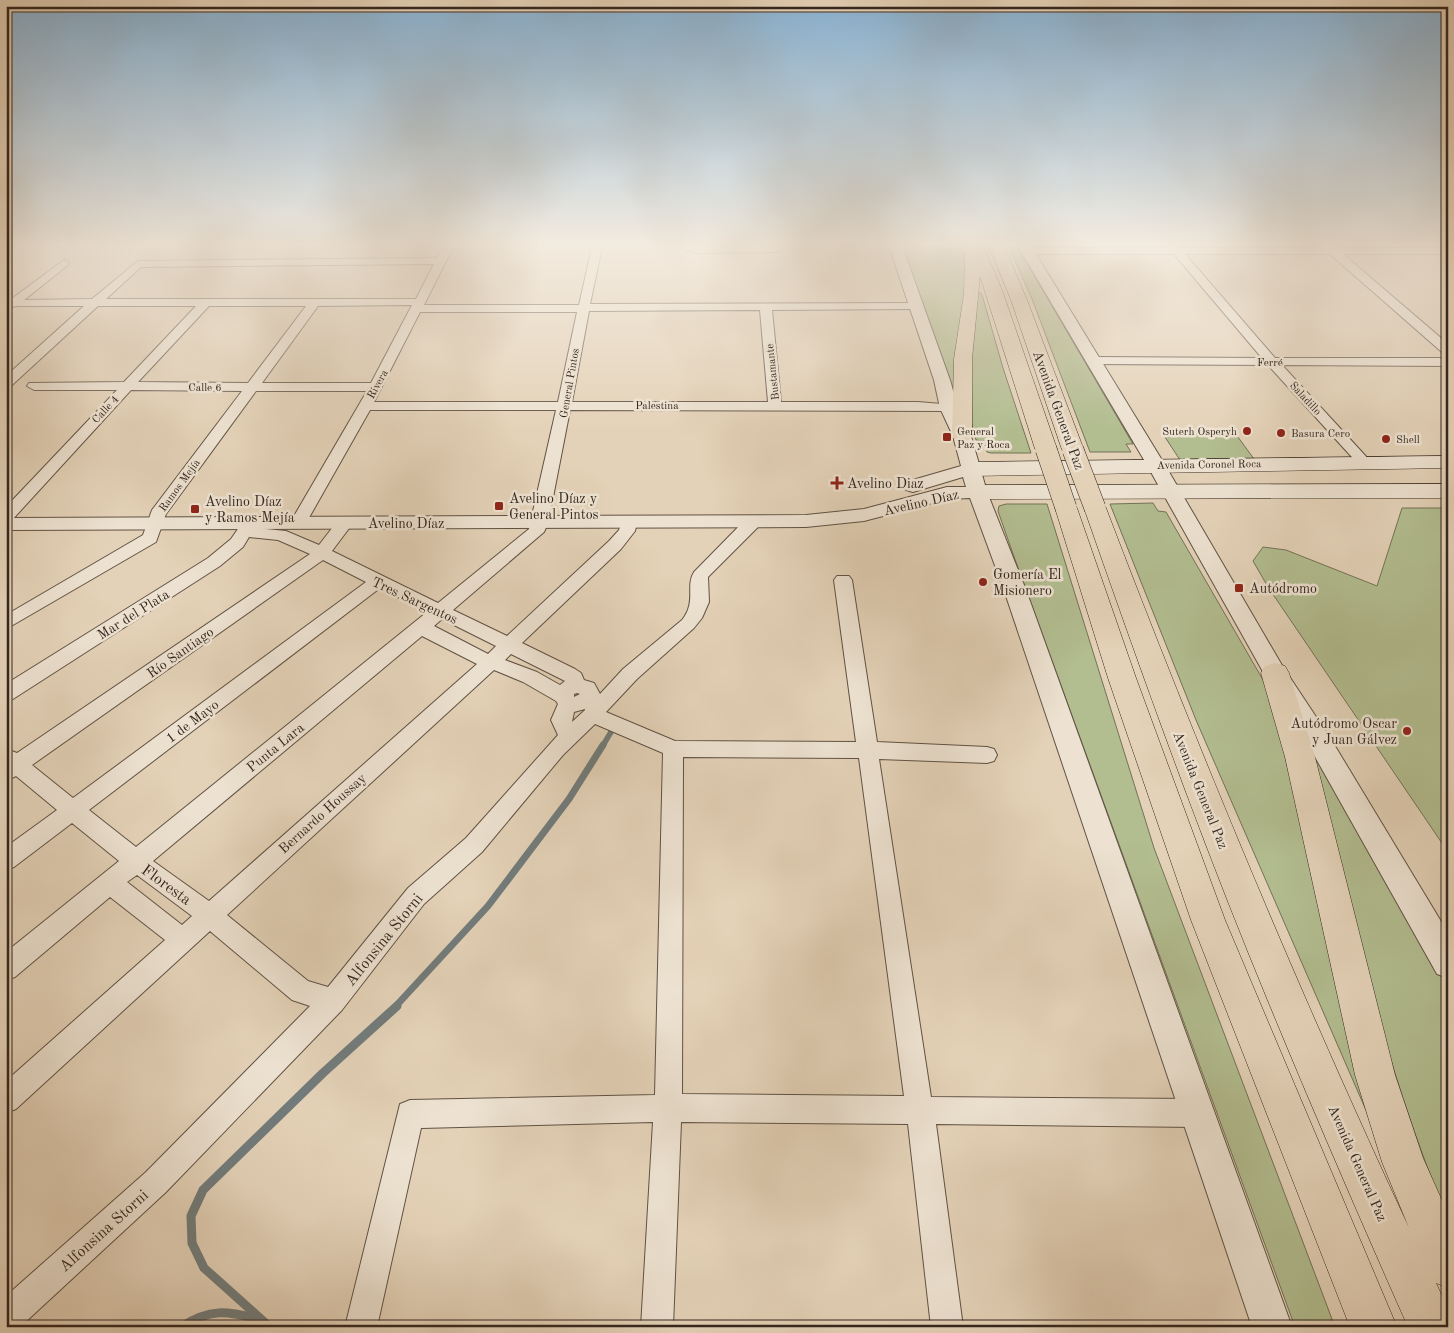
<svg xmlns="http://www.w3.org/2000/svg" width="1454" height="1333" viewBox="0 0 1454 1333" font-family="'Old Standard TT',serif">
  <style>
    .green { fill: #b2bd90; stroke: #737257 }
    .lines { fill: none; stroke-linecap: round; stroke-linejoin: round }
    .stream-far2 { stroke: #727c7c; stroke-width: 5.5 }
    .stream-far1 { stroke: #727c7c; stroke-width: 7 }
    .stream { stroke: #727c7c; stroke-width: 9 }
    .minor-casing { stroke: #605244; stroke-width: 2 }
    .tertiary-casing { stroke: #605244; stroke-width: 2 }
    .secondary-casing { stroke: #34271e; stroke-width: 1 }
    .motorway-casing { stroke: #34271e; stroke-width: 1 }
    .minor { fill: #ede2d1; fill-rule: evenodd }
    .tertiary { fill: #ede2d1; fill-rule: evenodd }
    .secondary { fill: #ede2d1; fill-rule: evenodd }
    .motorway { fill: #e4d2b8; fill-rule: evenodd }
    .motorway-bridge-casing { stroke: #34271e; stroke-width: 22; stroke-linecap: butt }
    .motorway-bridge { stroke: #e4d2b8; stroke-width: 21 }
    .poi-dot { fill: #8f2418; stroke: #ede2d1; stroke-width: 2 }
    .labels { text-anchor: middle; stroke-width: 5; stroke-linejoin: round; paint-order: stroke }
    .far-street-label { font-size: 11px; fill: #34271e; stroke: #ede2d1 }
    .far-poi-label { font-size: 11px; fill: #34271e; stroke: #ede2d1; text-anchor: start }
    .street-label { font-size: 14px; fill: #34271e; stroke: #ede2d1 }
    .poi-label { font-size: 14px; fill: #34271e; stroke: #ede2d1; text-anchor: start }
    .near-street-label { font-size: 16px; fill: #34271e; stroke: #ede2d1 }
  </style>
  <rect width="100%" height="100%" fill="#e4d2b8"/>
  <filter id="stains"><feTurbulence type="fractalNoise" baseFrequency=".004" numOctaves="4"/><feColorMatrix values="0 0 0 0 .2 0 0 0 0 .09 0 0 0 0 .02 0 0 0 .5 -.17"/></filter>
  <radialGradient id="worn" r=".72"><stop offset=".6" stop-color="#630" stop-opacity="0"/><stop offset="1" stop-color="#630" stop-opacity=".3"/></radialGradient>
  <!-- green -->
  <g class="green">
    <path d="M900,243H961L962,246L967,279L953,390Z"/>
    <path d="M1007,243H1015L1133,444H1126L1131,452H1090L1032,299Z"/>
    <path d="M977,292L981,293L983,298L1003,368L1031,453H991L987,452L984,441L976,440L967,407Z"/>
    <path d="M1235,433L1254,459L1180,460L1163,434Z"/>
    <path d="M1153,503L1158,511L1166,512L1270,692L1372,1124L1196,720L1110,504Z"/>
    <path d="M1006,504H1047L1154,848L1335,1327H1295L1012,551L998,511L999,506Z"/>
    <path d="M1402,508H1448V852L1268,587L1253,561L1263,547L1286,550L1377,586Z"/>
    <path d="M1307,741L1448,982V1219C1383,1065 1348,902 1307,741Z"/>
  </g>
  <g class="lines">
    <!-- stream-far2 -->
    <path class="stream-far2" d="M602,747L611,732"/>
    <!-- stream-far1 -->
    <path class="stream-far1" d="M395,1007L488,906L569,799L603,745"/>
    <!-- stream -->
    <g class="stream">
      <path d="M181,1327C210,1308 227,1311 259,1319"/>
      <path d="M270,1327L204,1268L192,1243L191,1216L203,1190L323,1073L397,1006"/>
    </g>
    <defs>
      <g id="minor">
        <path d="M445,243H455L424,305H579L593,243H603L590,304L916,303L922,306L916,309L772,310L781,402H918L954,405L956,408L954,411L570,410L548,523L544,532L453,610L507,636L609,541L619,530L623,518H635L637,522L635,531L621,549L522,643L575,669L581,673L584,680L594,683L600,694L623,669L682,620C697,601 685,586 694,572L747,518H759L761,522L759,526L708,577L709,602L702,618L694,628L637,679L606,712L675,741L856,742L834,580L837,576H849L852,580L877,742L987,747L994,749L997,755L994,761L987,763L879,759L931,1097L1197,1099L1207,1103L1211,1113L1207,1123L1197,1127L936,1124L963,1327H931L908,1124L681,1122L673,1327H641L653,1122L421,1128L377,1327H345L400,1104L410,1100L655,1095L663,753L595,724L563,755L482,852L424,904L342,1010L166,1192L20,1327H6V1296L146,1172L310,1006L292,1000L210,931L16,1109L6,1113V1081L165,940L110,897L15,977L6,980V952L119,861L72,823L14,867L6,870V847L57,810L16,776L6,781V749L17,753L310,554L278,540L249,537L243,547L220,566L13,699L6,701V684L208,558L231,539L244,520H256L258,524L256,528L286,531L319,545L339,519H351L353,523L332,551L438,603L529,529L556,410H370L306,523L304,527H292L290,523L367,391H256L166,514L156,542L6,629V615L143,535L152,510L242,391L131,390L12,520L6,522V507L117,390H34L27,386L29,383L124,382L196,306H98L11,386L6,387V376L84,306H16L6,309V300H10L64,260L69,263L68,265L24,300L92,299L138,261L437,258ZM434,264L416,299H106L141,267ZM412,305L371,383H262L318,306ZM209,306H306L248,383L138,382ZM760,310L768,402H572L589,311ZM420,312H577L558,402H374ZM323,560L366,582L73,798L32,765ZM380,588L427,612L136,847L89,810ZM442,619L496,646L488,654L434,626ZM422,636L477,664L209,901L153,861ZM511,654L565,681L560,685L537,672L505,660ZM494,670L523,682L556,701L558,704L551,720L558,735L466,838L408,888L328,987L308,981L227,915ZM577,693L580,694L574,697V694ZM585,709V710L572,722L574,712ZM683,757L859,758L904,1096L682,1094ZM137,875L192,916L182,925L127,882Z"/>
        <path d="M681,243H691L698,247L776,246V243H786L787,247L777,252L697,253L683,249Z"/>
        <path d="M1169,243H1176L1180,248H1323L1328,244L1335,248H1448V254H1343L1448,344V355L1444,354L1330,254H1185L1275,358H1448V366L1282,365L1372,463L1365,467L1360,466L1268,365L1088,364L1086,361L1088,358L1092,357L1262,358L1174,254H1027L1022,251L1027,248H1169L1167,245Z"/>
      </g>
      <g id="tertiary">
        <path d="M888,243H901L950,380L958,408L971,436L987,492L1026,590L1292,1327H1252L1004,590L970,498L948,499L864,521L806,527L6,530V518L806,515L864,509L947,487H966L963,477L913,492L906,490L903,486L906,482L961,466L953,436L940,408L934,380Z"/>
        <path d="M1016,243H1029L1165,465L1283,667L1332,741L1448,933V978L1437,974L1314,755L1267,679L1147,465Z"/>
      </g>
      <g id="secondary">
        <path d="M1448,456V468L970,476L962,474L959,469L962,464L970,462Z"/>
        <path d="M1448,484V498L977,499L969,497L966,492L969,487L977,485Z"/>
      </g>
      <g id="motorway">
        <path d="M967,243H982L1002,290L1057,449L1053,453L1046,455L1039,453L1035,449L980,276L972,359V436L969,440L962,442L955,440L952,436L954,359L964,294L965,252L970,248Z"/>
        <path d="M988,243H1003L1027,300L1084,450L1080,454L1073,456L1066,454L1062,450L1011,300Z"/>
        <path d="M1066,501L1074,503L1077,508L1136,678L1225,920L1397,1327H1350L1191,920L1108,678L1055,508L1058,503Z"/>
        <path d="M1095,501L1103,503L1106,508C1199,752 1299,992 1409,1228L1382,1162L1355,1075L1285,757L1261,673L1265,666L1275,663L1285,666L1289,673L1315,757L1395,1075L1423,1158L1448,1214V1288L1436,1283L1448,1309V1327H1408C1353,1203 1299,1078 1248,952C1189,806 1136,657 1084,508L1087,503Z"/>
      </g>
    </defs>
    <!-- minor casing -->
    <use href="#minor" class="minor-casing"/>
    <!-- tertiary casing -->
    <use href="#tertiary" class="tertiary-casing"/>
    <!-- secondary casing -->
    <use href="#secondary" class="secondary-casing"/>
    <!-- motorway casing -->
    <use href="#motorway" class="motorway-casing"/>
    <!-- minor -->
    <use href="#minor" class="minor"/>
    <!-- tertiary -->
    <use href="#tertiary" class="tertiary"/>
    <!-- secondary -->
    <use href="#secondary" class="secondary"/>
    <!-- motorway -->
    <use href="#motorway" class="motorway"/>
    <defs>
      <g id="motorway-bridge">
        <path d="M1046,449L1066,508"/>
        <path d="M1073,450L1095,508"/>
      </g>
    </defs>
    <!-- motorway-bridge casing -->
    <use href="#motorway-bridge" class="motorway-bridge-casing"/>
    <!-- motorway-bridge -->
    <use href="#motorway-bridge" class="motorway-bridge"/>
  </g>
  <!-- sky -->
  <linearGradient id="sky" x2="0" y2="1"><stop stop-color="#89b4d6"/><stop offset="0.57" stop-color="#f3ebdf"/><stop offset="1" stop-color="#f3ebdf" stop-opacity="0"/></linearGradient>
  <rect width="1454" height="429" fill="url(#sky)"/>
  <!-- markers -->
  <g class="poi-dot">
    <circle cx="1247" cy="431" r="5"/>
    <circle cx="1281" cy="433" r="5"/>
    <rect x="942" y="432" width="10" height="10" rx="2.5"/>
    <circle cx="1386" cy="439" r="5"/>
    <path d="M834.5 475.5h5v5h5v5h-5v5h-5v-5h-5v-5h5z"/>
    <rect x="494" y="501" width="10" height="10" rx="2.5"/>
    <rect x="190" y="504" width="10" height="10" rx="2.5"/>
    <circle cx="983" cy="582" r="5"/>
    <rect x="1234" y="583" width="10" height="10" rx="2.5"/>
    <circle cx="1407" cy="731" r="5"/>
  </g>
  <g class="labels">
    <!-- far-street labels -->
    <g class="far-street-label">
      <text x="1270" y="366">Ferré</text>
      <text transform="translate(772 372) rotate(-96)" y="4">Bustamante</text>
      <text transform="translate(569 383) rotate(-80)" y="4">General Pintos</text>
      <text transform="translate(377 384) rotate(-61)" y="4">Rivera</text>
      <text x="205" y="391">Calle 6</text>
      <text transform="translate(1306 398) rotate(47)" y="4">Saladillo</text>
      <text x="657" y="409">Palestina</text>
      <text transform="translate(105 409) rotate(-47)" y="4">Calle 4</text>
      <text transform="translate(1209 464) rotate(-1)" y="4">Avenida Coronel Roca</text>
      <text transform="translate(179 485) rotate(-54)" y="4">Ramos Mejía</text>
    </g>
    <!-- far-poi labels -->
    <g class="far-poi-label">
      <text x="957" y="435">General<tspan x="957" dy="13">Paz y Roca</tspan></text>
      <text x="1237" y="435" text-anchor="end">Suterh Osperyh</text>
      <text x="1291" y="437">Basura Cero</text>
      <text x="1396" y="443">Shell</text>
    </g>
    <!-- street labels -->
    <g class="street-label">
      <text transform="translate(1059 410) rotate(70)" y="5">Avenida General Paz</text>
      <text transform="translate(921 502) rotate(-13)" y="5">Avelino Díaz</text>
      <text x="406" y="528">Avelino Díaz</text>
      <text transform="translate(415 600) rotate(25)" y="5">Tres Sargentos</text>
      <text transform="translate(133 614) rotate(-32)" y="5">Mar del Plata</text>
      <text transform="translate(180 652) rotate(-35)" y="5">Río Santiago</text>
      <text transform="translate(192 721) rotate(-37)" y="5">1 de Mayo</text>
      <text transform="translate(275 747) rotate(-39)" y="5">Punta Lara</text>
      <text transform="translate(1201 790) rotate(68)" y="5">Avenida General Paz</text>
      <text transform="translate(322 813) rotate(-42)" y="5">Bernardo Houssay</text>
      <text transform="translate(1358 1163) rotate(66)" y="5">Avenida General Paz</text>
    </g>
    <!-- poi labels -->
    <g class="poi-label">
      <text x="847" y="488">Avelino Diaz</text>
      <text x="509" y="503">Avelino Díaz y<tspan x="509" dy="16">General Pintos</tspan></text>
      <text x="205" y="506">Avelino Díaz<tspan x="205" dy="16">y Ramos Mejía</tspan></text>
      <text x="993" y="579">Gomería El<tspan x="993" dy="16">Misionero</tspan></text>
      <text x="1249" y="593">Autódromo</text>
      <text x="1397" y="728" text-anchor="end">Autódromo Oscar<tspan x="1397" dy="16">y Juan Gálvez</tspan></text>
    </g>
    <!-- near-street labels -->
    <g class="near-street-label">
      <text transform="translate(167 884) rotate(36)" y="6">Floresta</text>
      <text transform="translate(383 939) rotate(-51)" y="6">Alfonsina Storni</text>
      <text transform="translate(103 1230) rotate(-42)" y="6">Alfonsina Storni</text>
    </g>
  </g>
  <!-- margin -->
  <rect width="1454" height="1333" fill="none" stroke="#e4d2b8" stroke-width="25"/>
  <rect x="8" y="8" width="1439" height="1318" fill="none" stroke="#34271e" stroke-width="2.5"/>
  <rect x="12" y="12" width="1429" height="1308" fill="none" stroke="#34271e"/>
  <rect width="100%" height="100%" filter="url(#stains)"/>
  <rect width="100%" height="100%" fill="url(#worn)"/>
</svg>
